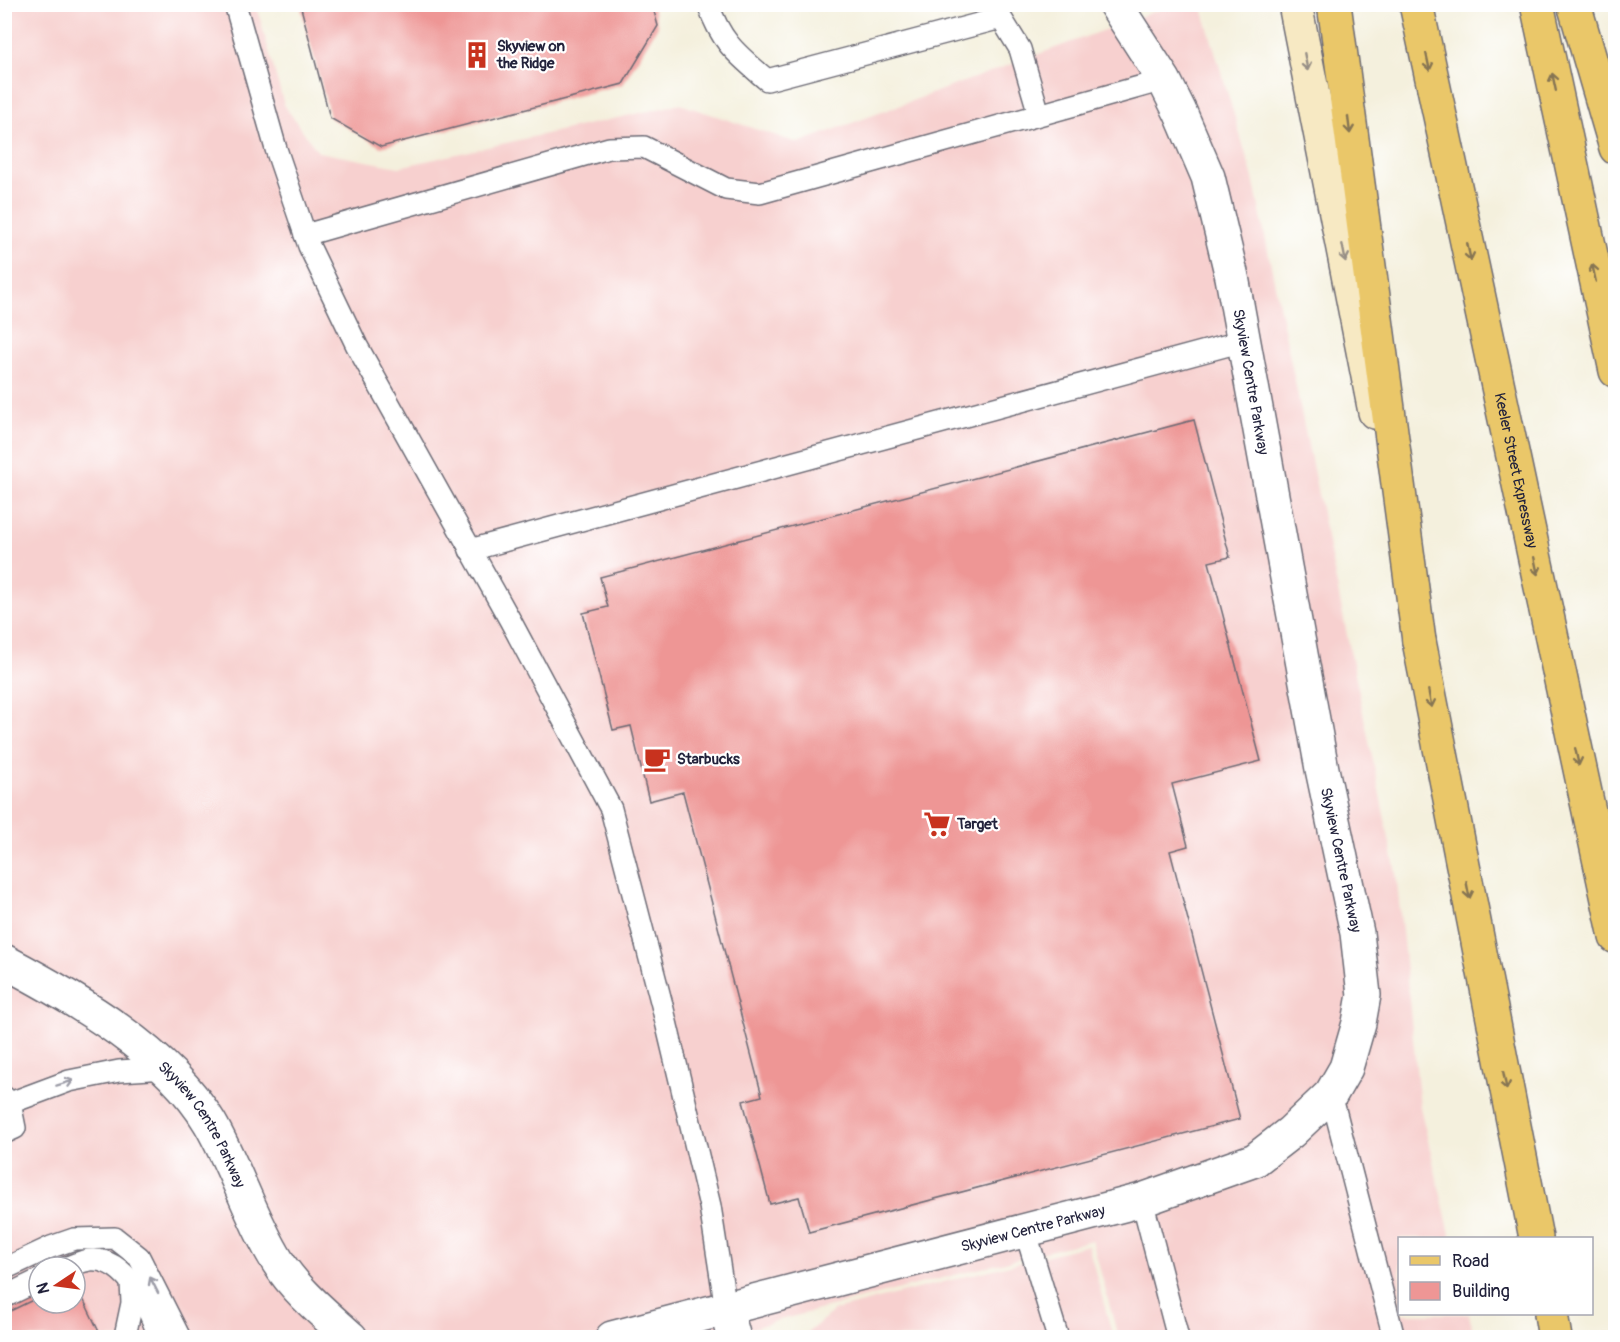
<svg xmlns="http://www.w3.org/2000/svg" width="1620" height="1342" viewBox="0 0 1620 1342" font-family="Pangolin,sans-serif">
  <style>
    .built { fill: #f7d0cf; fill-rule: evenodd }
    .building { fill: #ee9695 }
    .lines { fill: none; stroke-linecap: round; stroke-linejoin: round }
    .lane-casing { stroke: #6c6a74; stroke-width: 24 }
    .street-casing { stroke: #6c6a74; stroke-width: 36 }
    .secondary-casing { stroke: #6c6a74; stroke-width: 36 }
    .primary-casing { stroke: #6c6a74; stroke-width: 36 }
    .highway-casing { stroke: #6c6a74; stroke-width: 36 }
    .lane { stroke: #fff; stroke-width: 21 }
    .street { stroke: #fff; stroke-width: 33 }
    .secondary { stroke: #f7e9c3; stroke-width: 33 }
    .primary { stroke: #eac769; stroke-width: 33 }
    .highway { stroke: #eac769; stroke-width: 33 }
    .oneway { stroke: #978f86 }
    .oneway2 { stroke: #867452 }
    .oneway3 { stroke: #9c9ca7 }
    .labels { text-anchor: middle; stroke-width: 4.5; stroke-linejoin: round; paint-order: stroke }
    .poi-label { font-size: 15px; font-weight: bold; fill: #22223b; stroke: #fff; text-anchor: start }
    .street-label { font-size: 15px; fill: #22223b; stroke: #fff }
  </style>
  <rect width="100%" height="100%" fill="#fff"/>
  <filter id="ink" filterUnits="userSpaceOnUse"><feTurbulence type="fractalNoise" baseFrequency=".0167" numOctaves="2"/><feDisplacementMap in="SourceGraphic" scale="12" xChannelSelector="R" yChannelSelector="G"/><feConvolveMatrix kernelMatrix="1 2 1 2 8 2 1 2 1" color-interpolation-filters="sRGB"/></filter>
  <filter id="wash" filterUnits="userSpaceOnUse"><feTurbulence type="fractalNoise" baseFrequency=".008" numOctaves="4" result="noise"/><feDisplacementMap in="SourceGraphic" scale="24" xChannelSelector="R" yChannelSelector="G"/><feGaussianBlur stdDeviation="1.35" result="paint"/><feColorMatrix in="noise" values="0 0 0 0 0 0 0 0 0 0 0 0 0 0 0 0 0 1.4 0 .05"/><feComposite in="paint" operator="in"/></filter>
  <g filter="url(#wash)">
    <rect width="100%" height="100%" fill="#f4f0dd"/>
    <!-- built -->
    <g class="built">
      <path d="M5,5H256L284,105L318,152L399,167L680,104L798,143L1172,5H1201L1253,178L1396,873L1420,1107L1451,1238H1400V1314H1469L1474,1337H1118L1092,1240L779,1320L724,1337L5,1338ZM39,1267H75V1303H39Z"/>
      <path d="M1088,1245L1113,1337L801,1338L835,1310Z"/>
    </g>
    <g id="blocks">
      <!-- building -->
      <g class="building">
        <path d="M300,4H652L658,26L623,84L381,147L330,118Z"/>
        <path d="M1194,420L1230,557L1209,562L1261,761L1172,784L1188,846L1170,851L1240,1119L809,1232L799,1197L770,1204L743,1101L762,1096L683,792L649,801L631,726L613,730L583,613L608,607L600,577Z"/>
        <path d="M75,1282L102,1338H4V1314L39,1297V1303H75Z"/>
      </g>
    </g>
  </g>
  <g filter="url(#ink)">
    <use href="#blocks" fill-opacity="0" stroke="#6c6a74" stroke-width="1.5"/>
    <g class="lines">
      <defs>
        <g id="lane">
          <path d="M235,4L276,149L309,246L357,346L510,620L611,809L662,1005L710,1206L726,1309"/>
          <path d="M708,4C721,43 738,55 767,80L1001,18L1020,49L1039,114"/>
          <path d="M305,235L609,148L644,147L726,189L760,193L1164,80"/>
          <path d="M470,550L1243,341"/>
          <path d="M1331,1094L1394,1338"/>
          <path d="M4,1097L10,1103L15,1128L4,1133"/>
          <path d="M10,1103L69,1081L119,1071L166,1068"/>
          <path d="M1142,1200L1178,1338"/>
          <path d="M1025,1230L1058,1338"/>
          <path d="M67,1267C74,1265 82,1261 89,1260C126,1256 150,1309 159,1338"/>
          <path d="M4,1269L51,1247L74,1239L115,1238L139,1257L180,1338"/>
          <path d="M4,1297L39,1280"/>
          <path d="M125,1336L132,1303L131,1282"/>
        </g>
        <g id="street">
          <path id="s1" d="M4,961C76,999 168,1052 210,1123C236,1168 251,1219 278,1262C295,1290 327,1316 351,1338"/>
          <path d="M726,1309L734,1338"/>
          <path id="s2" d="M612,1338L1142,1200L1235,1167L1255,1160L1291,1132L1331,1094L1346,1068L1359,1023L1364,995L1357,933L1322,769L1232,277L1208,177L1180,112L1164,80L1115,4"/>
        </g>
        <path id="secondary" d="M1295,4L1375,412"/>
        <g id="primary">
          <path d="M1419,641L1536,1238"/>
          <path d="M1551,1314L1555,1338"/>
        </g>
        <g id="highway">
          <path d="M1334,4L1419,641"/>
          <path id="s3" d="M1416,4L1616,937"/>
          <path d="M1537,4L1616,371"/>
          <path d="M1574,4L1616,148"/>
        </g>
      </defs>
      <!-- lane casing -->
      <use href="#lane" class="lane-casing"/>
      <!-- street casing -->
      <use href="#street" class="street-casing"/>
      <!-- secondary casing -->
      <use href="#secondary" class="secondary-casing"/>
      <!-- primary casing -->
      <use href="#primary" class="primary-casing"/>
      <!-- highway casing -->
      <use href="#highway" class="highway-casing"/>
      <!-- lane -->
      <use href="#lane" class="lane"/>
      <!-- street -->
      <use href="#street" class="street"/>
      <!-- secondary -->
      <use href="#secondary" class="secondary"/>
      <!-- primary -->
      <use href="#primary" class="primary"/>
      <!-- highway -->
      <use href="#highway" class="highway"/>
    </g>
    <!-- one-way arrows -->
    <defs><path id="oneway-shaft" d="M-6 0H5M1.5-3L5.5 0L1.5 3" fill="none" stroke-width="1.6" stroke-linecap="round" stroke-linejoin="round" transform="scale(1.5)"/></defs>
    <g class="oneway">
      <use href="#oneway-shaft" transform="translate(1306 62) rotate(79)"/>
      <use href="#oneway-shaft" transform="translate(1344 253) rotate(79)"/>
    </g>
    <g class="oneway2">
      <use href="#oneway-shaft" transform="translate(1428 62) rotate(78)"/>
      <use href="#oneway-shaft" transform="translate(1554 82) rotate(-102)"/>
      <use href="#oneway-shaft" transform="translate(1349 125) rotate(83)"/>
      <use href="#oneway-shaft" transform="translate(1469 252) rotate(78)"/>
      <use href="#oneway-shaft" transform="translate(1594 273) rotate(-102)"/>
      <use href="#oneway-shaft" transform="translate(1536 566) rotate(78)"/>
      <use href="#oneway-shaft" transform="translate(1430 699) rotate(79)"/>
      <use href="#oneway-shaft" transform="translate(1577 757) rotate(78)"/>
      <use href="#oneway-shaft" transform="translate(1468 890) rotate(79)"/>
      <use href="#oneway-shaft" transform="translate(1505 1081) rotate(79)"/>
    </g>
    <g class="oneway3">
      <use href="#oneway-shaft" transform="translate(65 1083) rotate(-17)"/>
      <use href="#oneway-shaft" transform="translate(154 1285) rotate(-117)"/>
    </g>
  </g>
  <!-- icons -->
  <defs>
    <symbol id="building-bare" viewBox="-9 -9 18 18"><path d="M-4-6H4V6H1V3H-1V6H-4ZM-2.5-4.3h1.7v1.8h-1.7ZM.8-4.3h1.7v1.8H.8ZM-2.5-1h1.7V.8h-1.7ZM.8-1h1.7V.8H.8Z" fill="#c8321e" stroke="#fff" stroke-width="2.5" paint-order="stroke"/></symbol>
    <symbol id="cafe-bare" viewBox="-9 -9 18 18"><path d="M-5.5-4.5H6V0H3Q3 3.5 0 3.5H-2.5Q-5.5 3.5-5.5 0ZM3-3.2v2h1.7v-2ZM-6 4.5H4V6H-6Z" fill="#c8321e" stroke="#fff" stroke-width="2.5" paint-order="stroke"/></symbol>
    <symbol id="supermarket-bare" viewBox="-9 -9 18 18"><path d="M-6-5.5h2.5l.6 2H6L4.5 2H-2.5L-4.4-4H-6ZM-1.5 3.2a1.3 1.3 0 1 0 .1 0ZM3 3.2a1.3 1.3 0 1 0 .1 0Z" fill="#c8321e" stroke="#fff" stroke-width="2.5" paint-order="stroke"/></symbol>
  </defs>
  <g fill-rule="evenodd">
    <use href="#building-bare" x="458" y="36" width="38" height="38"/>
    <use href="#cafe-bare" x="638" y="740" width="38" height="38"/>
    <use href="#supermarket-bare" x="918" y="805" width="38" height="38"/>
  </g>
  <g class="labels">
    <!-- poi labels -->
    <g class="poi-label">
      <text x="497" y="51">Skyview on<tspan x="497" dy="17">the Ridge</tspan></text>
      <text x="677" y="764">Starbucks</text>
      <text x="957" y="829">Target</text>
    </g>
    <!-- street labels -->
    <g class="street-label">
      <text transform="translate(1251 382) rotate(80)" y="5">Skyview Centre Parkway</text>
      <text dy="5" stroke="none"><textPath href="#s3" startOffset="477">Keeler Street Expressway</textPath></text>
      <text transform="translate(1341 860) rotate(78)" y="5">Skyview Centre Parkway</text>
      <text dy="5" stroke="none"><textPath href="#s1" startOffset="262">Skyview Centre Parkway</textPath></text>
      <text dy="5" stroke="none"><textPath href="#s2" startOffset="435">Skyview Centre Parkway</textPath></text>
    </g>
  </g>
  <!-- margin -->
  <rect width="1620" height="1342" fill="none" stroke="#fff" stroke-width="24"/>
  <!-- legend -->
  <rect x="1398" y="1237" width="195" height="78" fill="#ffffff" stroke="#a7a7b1" stroke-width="1.5"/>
  <rect x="1410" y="1256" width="30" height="9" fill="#eac769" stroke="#a7a7b1" stroke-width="1.5"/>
  <text x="1452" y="1267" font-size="18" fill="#22223b">Road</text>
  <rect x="1410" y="1282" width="30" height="18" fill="#ee9695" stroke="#a7a7b1" stroke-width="1.5"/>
  <text x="1452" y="1297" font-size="18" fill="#22223b">Building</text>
  <!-- north arrow -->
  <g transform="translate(57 1285) rotate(257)"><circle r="28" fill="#ffffff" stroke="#a7a7b1" stroke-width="1.5"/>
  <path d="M0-4.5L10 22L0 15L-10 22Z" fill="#c8321e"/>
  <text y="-9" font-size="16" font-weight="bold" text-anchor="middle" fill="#22223b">N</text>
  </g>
</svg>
